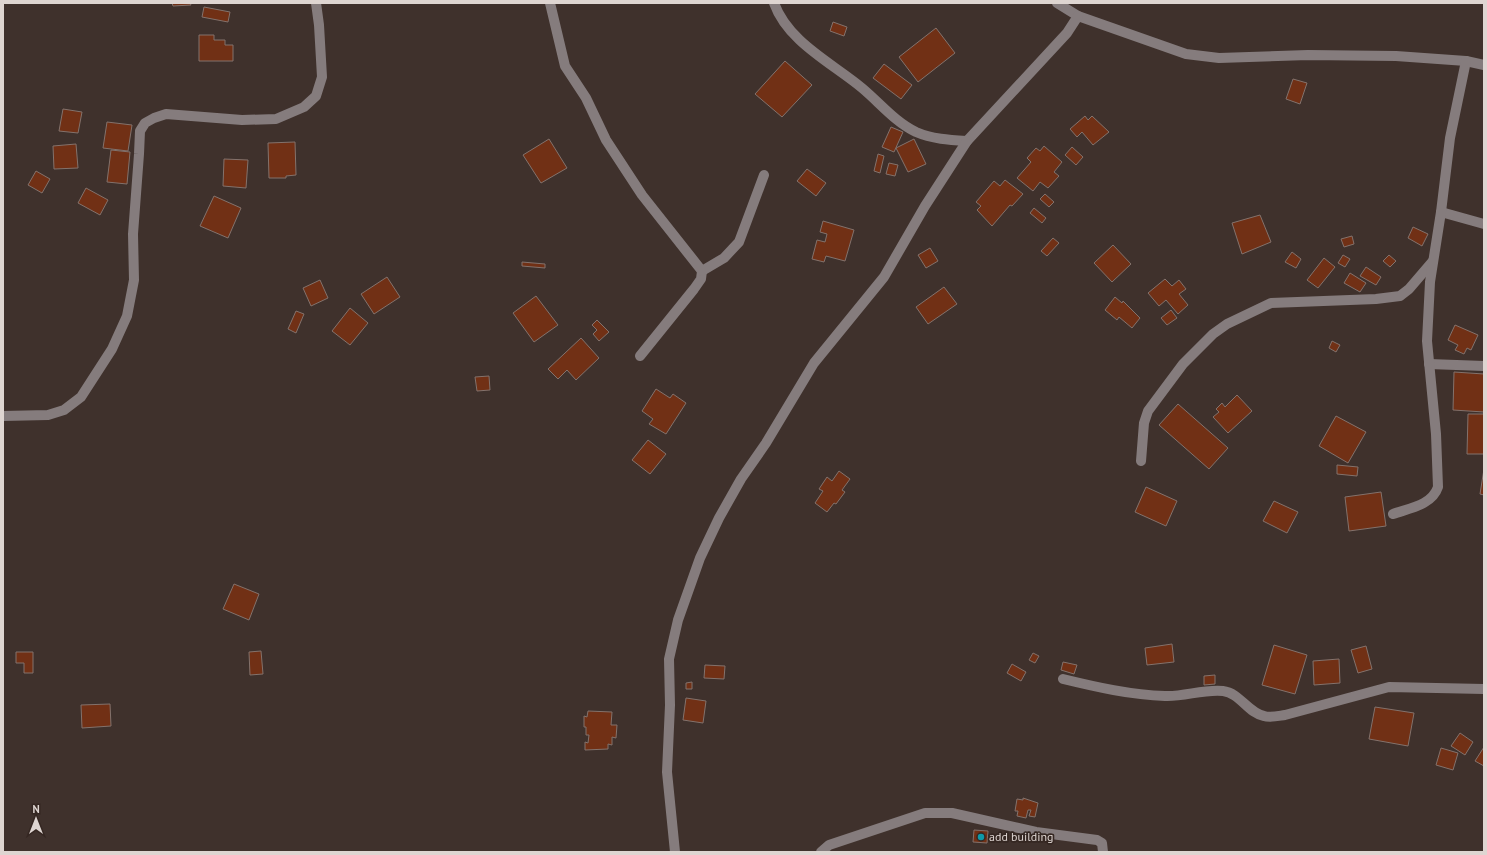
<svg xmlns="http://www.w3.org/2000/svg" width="1487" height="855" viewBox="0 0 1487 855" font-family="'PT Sans',sans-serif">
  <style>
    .building { fill: #713015; stroke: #83726c }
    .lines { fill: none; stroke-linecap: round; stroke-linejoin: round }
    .minor { stroke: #857c7d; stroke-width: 10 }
    .culture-dot { fill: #0f9aa8; stroke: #352722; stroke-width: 1.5 }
    .labels { text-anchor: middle; stroke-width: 3.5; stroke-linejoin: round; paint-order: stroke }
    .poi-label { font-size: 12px; fill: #ded5d1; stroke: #352722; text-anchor: start }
  </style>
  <rect width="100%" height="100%" fill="#3f312c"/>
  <!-- building -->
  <g class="building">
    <path d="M172,3H190L191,5L173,6Z"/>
    <path d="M204,7L230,12L228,22L202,17Z"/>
    <path d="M833,22L847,27L844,36L830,31Z"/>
    <path d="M936,28L955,53L918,82L899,57Z"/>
    <path d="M199,35H214V40H225V45H233V61H199Z"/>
    <path d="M785,61L812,85L782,117L755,94Z"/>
    <path d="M884,64L912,85L901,99L873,78Z"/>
    <path d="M1293,79L1307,83L1300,104L1286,99Z"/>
    <path d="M63,109L82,112L78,133L59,131Z"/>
    <path d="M1085,116L1088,120L1092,116L1109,132L1093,145L1082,132L1077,137L1070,129Z"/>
    <path d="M107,122L132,125L128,151L103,148Z"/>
    <path d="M891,127L903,132L894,152L882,147Z"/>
    <path d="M549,139L567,168L541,183L523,155Z"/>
    <path d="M914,139L926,164L908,172L896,148Z"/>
    <path d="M295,142L296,175L286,176V178H269L268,143Z"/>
    <path d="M76,144L78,168L54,169L53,146Z"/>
    <path d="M1044,146L1062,162L1054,172L1059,176L1048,188L1040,182L1033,191L1017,178L1031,162L1027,158L1036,148L1040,151Z"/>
    <path d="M1072,147L1083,157L1076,165L1065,155Z"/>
    <path d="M111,150L130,152L127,184L107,182Z"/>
    <path d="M878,154L884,156L880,173L874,171Z"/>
    <path d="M224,159L248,160L246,188L223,186Z"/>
    <path d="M889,163L898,165L895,176L886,174Z"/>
    <path d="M807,169L826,183L816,196L797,181Z"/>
    <path d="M36,171L50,179L42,193L28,185Z"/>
    <path d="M1005,180L1023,194L1012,206L1010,205L992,226L977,210L981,206L976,202L994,181L1000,186Z"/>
    <path d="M86,188L108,200L100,215L78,203Z"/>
    <path d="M1045,194L1054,202L1049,207L1040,199Z"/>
    <path d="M214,196L241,208L228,238L200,226Z"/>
    <path d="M1034,208L1046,218L1042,223L1030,213Z"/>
    <path d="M1260,215L1271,242L1242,254L1232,223Z"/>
    <path d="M823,221L854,230L845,261L826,256L824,262L812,259L817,240L825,242L827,234L820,232Z"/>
    <path d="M1413,227L1428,234L1422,246L1408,238Z"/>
    <path d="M1352,236L1354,244L1344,247L1341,239Z"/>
    <path d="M1053,238L1059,243L1047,256L1041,251Z"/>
    <path d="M1113,245L1131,264L1112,282L1094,263Z"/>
    <path d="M930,248L938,261L926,268L918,255Z"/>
    <path d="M1292,252L1301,259L1296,268L1285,262Z"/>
    <path d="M1343,255L1350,259L1345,267L1338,263Z"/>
    <path d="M1389,255L1396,261L1390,267L1383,261Z"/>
    <path d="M1324,258L1335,267L1318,288L1307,280Z"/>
    <path d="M522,262L545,264V268L522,266Z"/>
    <path d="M1366,267L1381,277L1376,285L1360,276Z"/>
    <path d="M1350,273L1366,283L1360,292L1344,283Z"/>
    <path d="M387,277L400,297L374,314L361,294Z"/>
    <path d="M1165,279L1172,286L1179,280L1186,289L1179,294L1188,305L1178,314L1166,300L1159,306L1148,293Z"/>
    <path d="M320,280L328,298L311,306L303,288Z"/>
    <path d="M944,287L957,304L928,324L916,307Z"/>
    <path d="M536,296L558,325L534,342L513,313Z"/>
    <path d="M1115,297L1122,303L1123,301L1140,318L1132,328L1119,317L1117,320L1105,310Z"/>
    <path d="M350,308L368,323L350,345L332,331Z"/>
    <path d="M1171,310L1177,318L1167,325L1161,318Z"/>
    <path d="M296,311L304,314L296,333L288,329Z"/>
    <path d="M597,320L609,332L599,341L593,334L597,330L592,325Z"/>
    <path d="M1455,325L1478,335L1471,350L1467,348L1464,354L1455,350L1458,345L1448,340Z"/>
    <path d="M581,338L599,358L576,380L567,370L558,379L548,369Z"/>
    <path d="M1332,341L1340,345L1336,352L1329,348Z"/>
    <path d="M1454,372L1484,374V412L1453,410Z"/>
    <path d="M489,376L490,390L477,391L475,377Z"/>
    <path d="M656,389L670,398L673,394L686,403L666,434L649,424L653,419L642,411Z"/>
    <path d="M1237,395L1252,411L1228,433L1213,417L1219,412L1216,409L1222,403L1225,407Z"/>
    <path d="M1178,404L1228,448L1209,469L1159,425Z"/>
    <path d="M1468,414H1484V454H1467Z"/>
    <path d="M1336,416L1366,432L1348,463L1319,446Z"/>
    <path d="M648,440L666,454L650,474L632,460Z"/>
    <path d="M1337,465L1358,467L1357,476L1337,474Z"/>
    <path d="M1484,469V495L1480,494Z"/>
    <path d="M839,471L850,479L842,490L845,492L836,504L834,503L827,512L815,503L823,491L819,489L827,477L832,481Z"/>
    <path d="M1146,487L1177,501L1166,526L1135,512Z"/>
    <path d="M1381,492L1386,526L1349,531L1345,497Z"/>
    <path d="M1274,501L1298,512L1287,533L1263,521Z"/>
    <path d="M234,584L259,594L249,620L223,609Z"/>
    <path d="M1172,644L1174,662L1147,665L1145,648Z"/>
    <path d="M1274,645L1307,655L1295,694L1262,685Z"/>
    <path d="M1366,646L1372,669L1358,673L1351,650Z"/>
    <path d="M261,651L263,674L250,675L249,652Z"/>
    <path d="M16,652H33V673H24V663H16Z"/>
    <path d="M1033,653L1039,656L1035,663L1029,660Z"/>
    <path d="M1339,659L1340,683L1314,685L1313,661Z"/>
    <path d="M1063,662L1077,665L1074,674L1061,670Z"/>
    <path d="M1012,664L1026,672L1021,681L1007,673Z"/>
    <path d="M705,665L725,666L724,679L704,678Z"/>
    <path d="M1215,675V684L1204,685V676Z"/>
    <path d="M692,682V689H686V683Z"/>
    <path d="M686,698L706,701L703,723L683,720Z"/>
    <path d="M110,704L111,726L82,728L81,705Z"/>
    <path d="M1375,707L1414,713L1408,746L1369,739Z"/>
    <path d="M588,711L612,712L611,725H617L616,738L612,737V745L608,744V749L585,750V742L588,743L589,735H586V727H584V716L587,717Z"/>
    <path d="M1460,733L1473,742L1465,755L1451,746Z"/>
    <path d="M1484,747V766L1475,761Z"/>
    <path d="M1441,748L1458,753L1453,770L1436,765Z"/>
    <path d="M1023,798L1038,803L1035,817L1029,816L1031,810H1028L1026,818L1017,816L1018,811H1015L1017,799L1023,800Z"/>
    <path d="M974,830L988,831L987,843L973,842Z"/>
  </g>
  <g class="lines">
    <!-- minor -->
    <g class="minor">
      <path d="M550,3L565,66L586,98L606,140L642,195L702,271L701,279L694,289L640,356"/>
      <path d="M774,3C788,42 832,63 862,88C880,103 895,122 916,132C932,139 950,140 967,141"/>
      <path d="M1057,3L1078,16L1186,54L1219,58L1308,55L1396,56L1466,61L1484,65"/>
      <path d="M1441,212L1484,224"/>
      <path d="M702,271L724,258L739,242L764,175"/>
      <path d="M1429,364L1484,366"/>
      <path d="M3,416L48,415L64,410L81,397L112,349L127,316L134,280L133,234L139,154L140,131L145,123L154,118L166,114L242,120L276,119L304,107L316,96L322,77L319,25L316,3"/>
      <path d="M1141,461L1144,423L1148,411L1183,364L1213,334L1227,324L1271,303L1376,299L1400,296L1409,289L1433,261"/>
      <path d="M1393,514C1410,508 1432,505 1438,487L1436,434L1427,341L1430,282L1441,212L1450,138L1466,61"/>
      <path d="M1063,679C1096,687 1131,695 1165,696C1184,697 1203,689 1223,691C1240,693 1248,713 1264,716C1270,718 1278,716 1285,715L1389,687L1484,689"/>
      <path d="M675,852L667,772L670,705L669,659L678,620L700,558L719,518L741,479L766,443L814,363L884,277L925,206L967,141L1067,33L1078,16"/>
      <path d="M821,852L829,845L925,813H952L1036,832L1097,840L1102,843L1103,852"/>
    </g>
  </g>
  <!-- markers -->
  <circle class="culture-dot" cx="981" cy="837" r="4"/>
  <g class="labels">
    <!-- poi labels -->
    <g class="poi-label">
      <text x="989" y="841">add building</text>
    </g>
  </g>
  <!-- border -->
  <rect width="1487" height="855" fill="none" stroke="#ded5d1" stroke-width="8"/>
  <!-- north arrow -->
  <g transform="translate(36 819)" stroke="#352722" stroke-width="3" paint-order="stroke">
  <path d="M0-3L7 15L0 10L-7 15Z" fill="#ded5d1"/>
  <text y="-6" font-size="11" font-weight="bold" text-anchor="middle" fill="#ded5d1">N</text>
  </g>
</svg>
